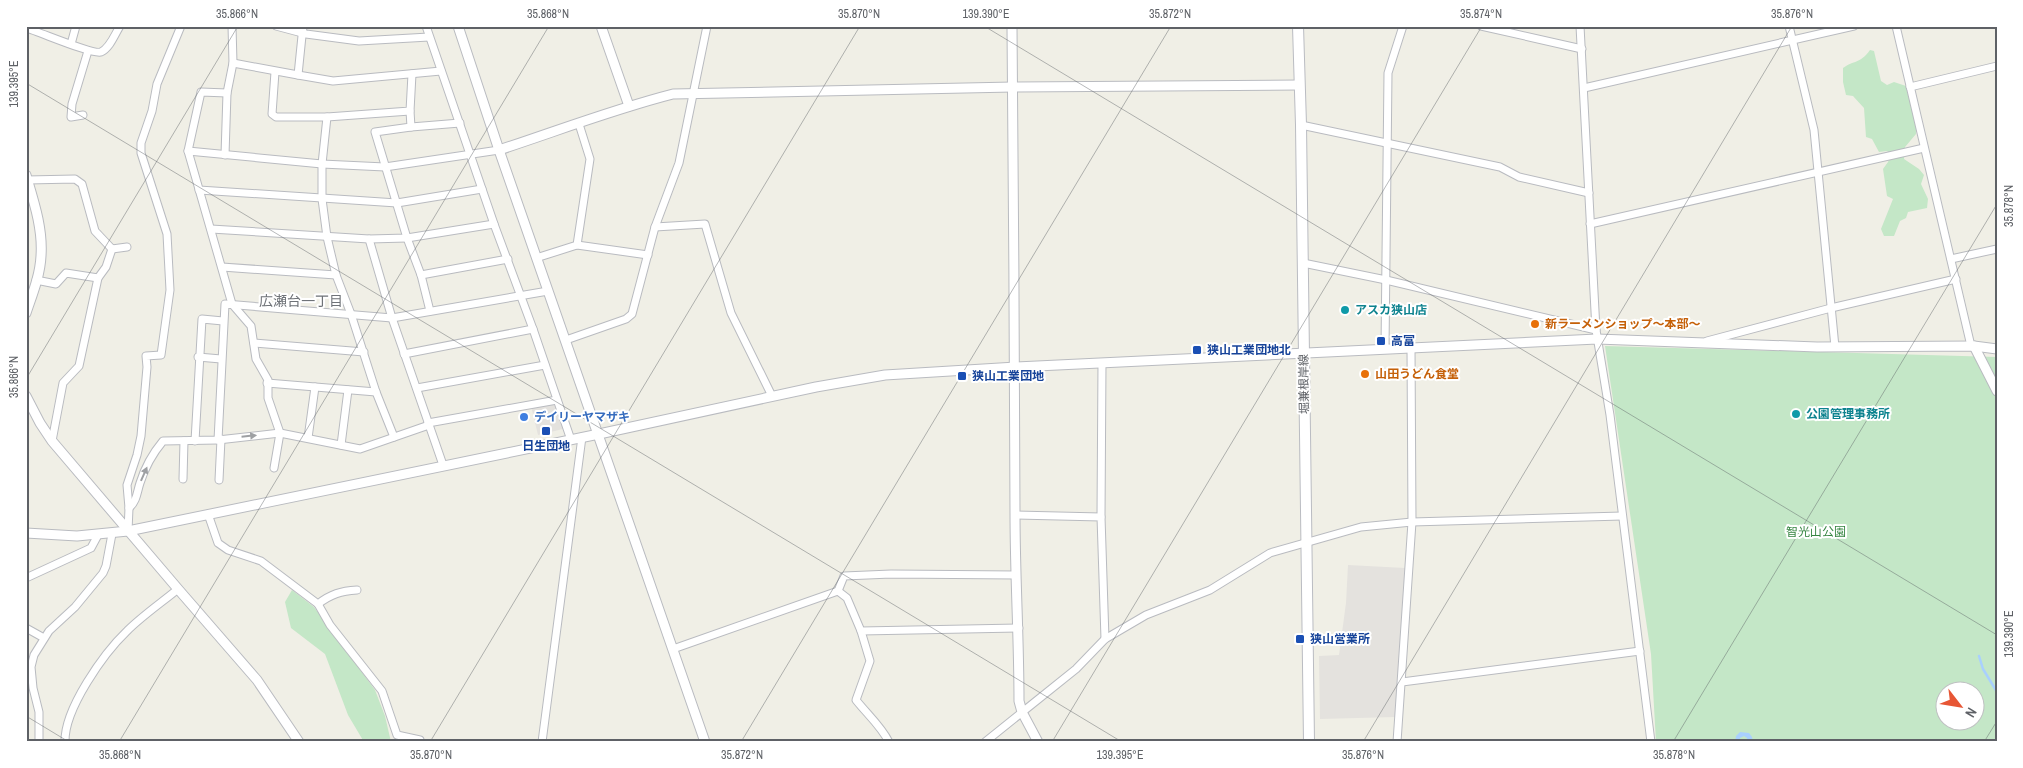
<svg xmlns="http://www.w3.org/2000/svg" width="2023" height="768" viewBox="0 0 2023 768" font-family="'Archivo Narrow','Noto Sans JP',sans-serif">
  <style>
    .industrial { fill: #e4e2de }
    .green { fill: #c4e7c7; fill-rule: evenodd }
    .water { fill: #a9d0fe }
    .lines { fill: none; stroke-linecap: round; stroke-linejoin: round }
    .stream { stroke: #a9d0fe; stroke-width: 2.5 }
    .minor-casing { stroke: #b9bbc0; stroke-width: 9 }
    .tertiary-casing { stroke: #b9bbc0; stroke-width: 11 }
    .secondary-casing { stroke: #babcc2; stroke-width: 12 }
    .minor { stroke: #fff; stroke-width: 7 }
    .tertiary { stroke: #fff; stroke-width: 9 }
    .secondary { stroke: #fff; stroke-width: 10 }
    .oneway { fill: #9ea0a3 }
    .ticks { fill: none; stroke: #5e6166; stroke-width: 1; stroke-opacity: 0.45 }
    .culture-dot { fill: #0f9aa8; stroke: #fff; stroke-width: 2 }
    .food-dot { fill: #e8710a; stroke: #fff; stroke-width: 2 }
    .transit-dot { fill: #1a4fb4; stroke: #fff; stroke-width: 2 }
    .shop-dot { fill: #3f7fe0; stroke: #fff; stroke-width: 2 }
    .labels { text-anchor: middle; stroke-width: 4; stroke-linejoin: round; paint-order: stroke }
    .culture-label { font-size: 12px; font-weight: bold; fill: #0d838f; stroke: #fff; text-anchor: start }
    .food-label { font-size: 12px; font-weight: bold; fill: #c56008; stroke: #fff; text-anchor: start }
    .transit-label { font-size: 12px; font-weight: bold; fill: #164399; stroke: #fff; text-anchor: start }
    .street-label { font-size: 12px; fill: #5e6166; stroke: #fff }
    .shop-label { font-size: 12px; font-weight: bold; fill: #366cbe; stroke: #fff; text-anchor: start }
    .park-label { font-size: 12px; fill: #368542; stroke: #fff }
    .neighbourhood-label { font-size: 14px; fill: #6f7378; stroke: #fff }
    .neatline { fill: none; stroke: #5e6166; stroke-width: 2 }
    .ticks-label { font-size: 12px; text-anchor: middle; fill: #5e6166 }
  </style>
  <rect width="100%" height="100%" fill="#f0efe6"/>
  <!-- industrial -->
  <g class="industrial">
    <path d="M551,402L554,404L563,429L538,435L531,406Z"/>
    <path d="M1348,565L1405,568L1403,622L1395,717L1320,719L1319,656L1339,655L1346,603Z"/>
  </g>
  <!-- green -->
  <g class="green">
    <path d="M1870,50L1874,51L1881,81L1887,85L1894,82L1906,86L1916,126V134L1905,147L1904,159L1919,169L1924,175L1921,184L1928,199L1927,208L1908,212L1906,218L1900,221L1894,236H1884L1881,229L1893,199L1887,196L1883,169L1888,162L1891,154L1887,151L1879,152L1872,139L1866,137L1864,108L1853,96L1846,95L1843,82V68C1854,60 1860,64 1870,50Z"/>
    <path d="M1605,346L1997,357V742H1656L1651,654ZM1946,690H1976V720H1946Z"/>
    <path d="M292,590L314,607L375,690L385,716L391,742H364L348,715L325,654L291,628L285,602Z"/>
  </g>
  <!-- water -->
  <path class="water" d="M1740,732L1749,733L1752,737L1753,742H1748L1747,738L1744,736L1740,738V742H1735L1736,736Z"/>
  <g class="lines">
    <!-- stream -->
    <path class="stream" d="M1979,656L1983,669L1997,692"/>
    <defs>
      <g id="minor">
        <path d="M276,26L306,34L359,41L429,37"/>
        <path d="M426,26L494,224L533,329L571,440"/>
        <path d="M1481,26L1582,49"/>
        <path d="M1580,26L1596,330L1610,415L1651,742"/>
        <path d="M1789,26L1814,130L1835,347"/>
        <path d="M1896,26L1971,346"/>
        <path d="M26,28C40,32 93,55 101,52C110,48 115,34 120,26"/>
        <path d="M71,44L76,26"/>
        <path d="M233,63L298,75L303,26"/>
        <path d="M275,72L272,114L276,117H327L410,111L412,74"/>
        <path d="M298,75L333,81L441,71"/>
        <path d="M1910,87L1997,66"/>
        <path d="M1584,88L1854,26"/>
        <path d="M227,93L201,92L188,151L232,304L251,326L256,359L268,380V398L280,433L274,468"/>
        <path d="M410,111L411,127L375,132L407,238L421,275L430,311"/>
        <path d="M83,115L71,117L72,104L88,51"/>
        <path d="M327,117L322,164V199L327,237L336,275L351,314L376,392L394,437"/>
        <path d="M1301,125L1500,167L1519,177L1589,193"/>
        <path d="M411,127L460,123"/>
        <path d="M188,151L322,164L385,167L499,150"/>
        <path d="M225,155L227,93L233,63L232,26"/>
        <path d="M27,180L75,179L82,184L95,231L112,249L127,247"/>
        <path d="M199,190L397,203L482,189"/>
        <path d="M1590,224L1924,148"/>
        <path d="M655,227L705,224L731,313L772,396"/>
        <path d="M211,229L369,239L407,238L494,224"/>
        <path d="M369,239L392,318L443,465"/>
        <path d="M577,245L648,255"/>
        <path d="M536,258L577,245L590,159L579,124"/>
        <path d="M1951,259L1997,249"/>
        <path d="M1303,263L1386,280L1596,330"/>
        <path d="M222,267L336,275"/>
        <path d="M421,275L508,259"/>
        <path d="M36,280L56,284L66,273L98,278"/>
        <path d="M566,340L626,319L632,314L655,227L679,163L707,26"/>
        <path d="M1707,341L1831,308L1956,279"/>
        <path d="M254,343L364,352"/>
        <path d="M1385,349L1388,73L1403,26"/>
        <path d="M404,354L533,329"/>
        <path d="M198,357L221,359"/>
        <path d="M267,383L376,392"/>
        <path d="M417,388L545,365"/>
        <path d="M428,423L557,400"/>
        <path d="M308,438L315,387"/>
        <path d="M218,440L225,304L392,318L548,291"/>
        <path d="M52,441L63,383L79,366L98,278L106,267L112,249"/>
        <path d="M195,441L202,319L223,321"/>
        <path d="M341,445L348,390"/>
        <path d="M183,479L184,441"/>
        <path d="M219,480L221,439"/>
        <path d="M129,508C137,501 137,492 140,483C145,467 153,453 163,441L218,440L280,433L360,449L429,425"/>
        <path d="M208,514L218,543L228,550L261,561L318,604C331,594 341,591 357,590"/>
        <path d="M1015,515L1101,517L1105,639"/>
        <path d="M1101,517L1102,363"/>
        <path d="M128,531L129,508L127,485L137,455L141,436L147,367L146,356L161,355L170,290L167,234L141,153V143L152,111L157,84L181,26"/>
        <path d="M26,578L91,548L98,535"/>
        <path d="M838,591L844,576L891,574L1016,575"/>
        <path d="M318,604L330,625L382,691L397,735L420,740V742"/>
        <path d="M26,628L44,638"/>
        <path d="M861,631L870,661L856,700C867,714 881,726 889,742"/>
        <path d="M673,649L838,591L847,598L861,631L1019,628"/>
        <path d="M1402,682L1640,651"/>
        <path d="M39,742V712L33,688L31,667L34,655L49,631L75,607L103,573L106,566L112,534"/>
        <path d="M65,742C64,709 104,653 127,631C142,616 161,603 178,589"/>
        <path d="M542,742L582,437"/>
        <path d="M985,742L1076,669L1105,639L1146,615L1210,590L1270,553L1361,527L1412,522L1622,516"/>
        <path d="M1397,742L1412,522L1411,348"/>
      </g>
      <g id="tertiary">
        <path d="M458,26L499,150L705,742"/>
        <path d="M601,26L629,106"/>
        <path d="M1012,26C1014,188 1014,351 1015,513C1015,576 1019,638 1019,701L1022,712L1038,742"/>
        <path d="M499,150C557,131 614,109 673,94L1013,87L1299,85"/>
        <path d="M26,175C34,202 43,229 41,256C40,276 32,295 26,313"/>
        <path d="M1974,346L1997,391"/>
        <path d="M26,396L40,423L52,441L178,589L257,680L299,742"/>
        <path d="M26,533L77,536L128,531L599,434L816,387L885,375L1016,367L1597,339L1817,347L1974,346L1997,349"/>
      </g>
      <path id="secondary" d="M1298,26L1301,125L1309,742"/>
    </defs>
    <!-- minor casing -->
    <use href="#minor" class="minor-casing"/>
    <!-- tertiary casing -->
    <use href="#tertiary" class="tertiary-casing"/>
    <!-- secondary casing -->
    <use href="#secondary" class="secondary-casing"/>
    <!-- minor -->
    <use href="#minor" class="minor"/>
    <!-- tertiary -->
    <use href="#tertiary" class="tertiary"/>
    <!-- secondary -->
    <use href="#secondary" class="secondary"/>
  </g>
  <!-- one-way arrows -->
  <defs><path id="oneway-solid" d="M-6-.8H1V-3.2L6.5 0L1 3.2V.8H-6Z" transform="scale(1.25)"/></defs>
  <g class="oneway">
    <use href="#oneway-solid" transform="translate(249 436) rotate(-6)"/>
    <use href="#oneway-solid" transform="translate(144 474) rotate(-66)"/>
  </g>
  <!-- ticks -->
  <path class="ticks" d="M984,26L1997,635M26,83L1122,742M26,379L238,26M26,716L69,742M119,742L549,26M430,742L860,26M741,742L1171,26M1052,742L1482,26M1363,742L1792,26M1673,742L1997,204M1984,742L1997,721"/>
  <!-- markers -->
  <g class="culture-dot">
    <circle cx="1345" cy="310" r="5"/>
    <circle cx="1796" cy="414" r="5"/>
  </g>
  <g class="food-dot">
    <circle cx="1535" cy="324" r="5"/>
    <circle cx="1365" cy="374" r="5"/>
  </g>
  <g class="transit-dot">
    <rect x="1376" y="336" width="10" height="10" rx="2.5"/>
    <rect x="1192" y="345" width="10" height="10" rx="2.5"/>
    <rect x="957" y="371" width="10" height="10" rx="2.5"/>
    <rect x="541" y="426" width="10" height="10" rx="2.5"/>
    <rect x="1295" y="634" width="10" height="10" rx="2.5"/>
  </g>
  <circle class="shop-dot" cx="524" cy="417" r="5"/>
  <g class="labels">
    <!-- culture labels -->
    <g class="culture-label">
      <text x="1355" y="314">アスカ狭山店</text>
      <text x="1806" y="418">公園管理事務所</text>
    </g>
    <!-- food labels -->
    <g class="food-label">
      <text x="1545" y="328">新ラーメンショップ～本部～</text>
      <text x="1375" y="378">山田うどん食堂</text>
    </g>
    <!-- transit labels -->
    <g class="transit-label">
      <text x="1391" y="345">高富</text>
      <text x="1207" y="354">狭山工業団地北</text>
      <text x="972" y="380">狭山工業団地</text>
      <text x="546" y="450" text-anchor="middle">日生団地</text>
      <text x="1310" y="643">狭山営業所</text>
    </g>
    <!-- street labels -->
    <g class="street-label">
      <text transform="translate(1304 384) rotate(-91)" y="4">堀兼根岸線</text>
    </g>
    <!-- shop labels -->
    <g class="shop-label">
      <text x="534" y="421">デイリーヤマザキ</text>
    </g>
    <!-- park labels -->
    <g class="park-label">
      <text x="1816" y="536">智光山公園</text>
    </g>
    <!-- neighbourhood labels -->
    <g class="neighbourhood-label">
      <text x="301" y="306">広瀬台一丁目</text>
    </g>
  </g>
  <!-- border -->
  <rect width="2023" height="768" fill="none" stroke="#ffffff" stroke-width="55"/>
  <!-- north arrow -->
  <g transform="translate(1960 706) rotate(121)"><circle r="24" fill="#ffffff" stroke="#bfc0c2"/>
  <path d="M0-4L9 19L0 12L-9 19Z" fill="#e75635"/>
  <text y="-8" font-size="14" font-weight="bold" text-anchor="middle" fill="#5e6166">N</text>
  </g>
  <rect x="28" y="28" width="1968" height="712" class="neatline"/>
  <g class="ticks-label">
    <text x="237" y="18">35.866°N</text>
    <text x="548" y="18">35.868°N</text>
    <text x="859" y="18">35.870°N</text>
    <text x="986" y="18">139.390°E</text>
    <text x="1170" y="18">35.872°N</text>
    <text x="1481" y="18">35.874°N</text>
    <text x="1792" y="18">35.876°N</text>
    <text transform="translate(14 84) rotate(-90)" y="4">139.395°E</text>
    <text transform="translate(2009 206) rotate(-90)" y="4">35.878°N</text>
    <text transform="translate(14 377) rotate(-90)" y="4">35.866°N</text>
    <text transform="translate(2009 634) rotate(-90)" y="4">139.390°E</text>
    <text x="120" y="759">35.868°N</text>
    <text x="431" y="759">35.870°N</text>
    <text x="742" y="759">35.872°N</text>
    <text x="1120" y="759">139.395°E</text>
    <text x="1363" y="759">35.876°N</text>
    <text x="1674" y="759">35.878°N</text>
  </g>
</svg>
